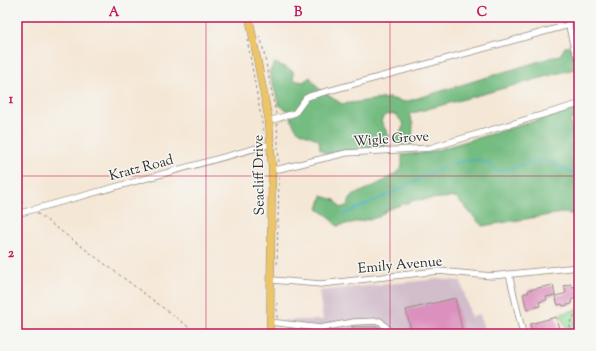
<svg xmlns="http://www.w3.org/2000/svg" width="596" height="351" viewBox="0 0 596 351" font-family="'Sorts Mill Goudy',serif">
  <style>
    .industrial { fill: #d1bdcb }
    .green { fill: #92dd99; stroke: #5e8462 }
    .forest { fill: #75bc81; stroke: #507456 }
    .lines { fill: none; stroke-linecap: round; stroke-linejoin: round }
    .stream { stroke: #44b0c2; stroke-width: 1.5 }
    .building { fill: #dc90bd }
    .minor-casing { stroke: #908980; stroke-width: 7 }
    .major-casing { stroke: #908980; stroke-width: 8 }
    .path { stroke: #908980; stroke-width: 1; stroke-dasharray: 3 3; stroke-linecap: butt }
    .minor { stroke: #fff; stroke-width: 5.5 }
    .major { stroke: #edc569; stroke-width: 7 }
    .grid { fill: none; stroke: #c2185b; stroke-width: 1; stroke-opacity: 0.55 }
    .labels { text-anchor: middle; stroke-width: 3; stroke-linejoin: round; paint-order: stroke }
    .street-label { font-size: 14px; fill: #2b2b2b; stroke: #f6f6f2 }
    .neatline { fill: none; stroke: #c2185b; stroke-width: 1.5 }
    .grid-label { font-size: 13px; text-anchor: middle; font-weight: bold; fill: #c2185b }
  </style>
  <rect width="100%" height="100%" fill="#f6f6f2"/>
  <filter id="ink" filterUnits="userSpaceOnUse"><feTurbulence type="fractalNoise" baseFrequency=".025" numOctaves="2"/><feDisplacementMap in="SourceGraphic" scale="8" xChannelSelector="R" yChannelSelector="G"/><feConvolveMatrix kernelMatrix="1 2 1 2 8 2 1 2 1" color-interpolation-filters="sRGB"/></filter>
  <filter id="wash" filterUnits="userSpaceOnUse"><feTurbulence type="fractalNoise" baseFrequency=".012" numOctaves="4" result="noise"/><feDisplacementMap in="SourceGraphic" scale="16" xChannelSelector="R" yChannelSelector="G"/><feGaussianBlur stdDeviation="0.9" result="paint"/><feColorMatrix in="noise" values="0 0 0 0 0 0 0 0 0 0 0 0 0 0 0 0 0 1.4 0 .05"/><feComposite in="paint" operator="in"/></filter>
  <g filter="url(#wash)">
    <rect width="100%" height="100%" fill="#f5e7d6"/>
    <!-- industrial -->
    <path class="industrial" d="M438,279L461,281L471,317L480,314L485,334H284V320H323L319,291Z"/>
    <!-- green -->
    <path class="green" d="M579,309V334H569L560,314Z"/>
    <!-- forest -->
    <g class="forest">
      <path d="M571,46L579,62L578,68L409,114L413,124L412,145L394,143V137L399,136L404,124L395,114L385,115L381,121L390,138L386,146L326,154L320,149L319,140C302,132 293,134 290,112L279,105L269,72L275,63L293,71L294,80L303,82L310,77L319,89L342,104L389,98L405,102L560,55L565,47Z"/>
      <path d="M579,108V118L570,120L573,137L579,149V215L562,213L482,226L456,197L415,200L387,210L379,217L337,226L330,217L318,209L322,196L335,200L341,208L348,205L351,197C368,187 389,182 402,167V155L430,152Z"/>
    </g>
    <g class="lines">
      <!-- stream -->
      <path class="stream" d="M343,215C362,206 382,198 402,188C425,177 449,160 476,160C486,160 491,165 497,171C514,171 529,159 544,161C556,162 567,172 579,175"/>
    </g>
    <g id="blocks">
      <!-- building -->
      <g class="building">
        <path d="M571,284L572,287L579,286V297L571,300L572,304L563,306L562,304L558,305L555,296L564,294L566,292L564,286Z"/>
        <path d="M553,285L555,295L546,297L547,300L539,302L540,306L527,310L523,294L529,292L528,290Z"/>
        <path d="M455,298L463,334H412L406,310Z"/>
        <path d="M556,317L560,333L545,334L544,329L532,332L530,324Z"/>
        <rect x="352" y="327" width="27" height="7"/>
      </g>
    </g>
  </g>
  <g filter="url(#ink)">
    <use href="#blocks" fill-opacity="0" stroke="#908980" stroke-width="1"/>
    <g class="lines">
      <defs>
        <g id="minor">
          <path d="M567,17L574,49L579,59"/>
          <path d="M269,121L295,113L306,98L310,96L569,25"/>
          <path d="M272,169H279L346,153L430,148L579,104"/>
          <path d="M17,214L271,144"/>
          <path d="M509,274L523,334"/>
          <path d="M272,280L321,284L438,271L492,276L579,267"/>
          <path d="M270,322L320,328L354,322L380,321L393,334"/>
        </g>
        <path id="major" d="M249,17L269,121L272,169L270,334"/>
      </defs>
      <!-- minor casing -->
      <use href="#minor" class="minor-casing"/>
      <!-- major casing -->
      <use href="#major" class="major-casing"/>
      <!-- path -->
      <g class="path">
        <path d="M259,36L261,38L276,114"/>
        <path d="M247,39L264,134"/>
        <path d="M277,123L279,164"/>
        <path d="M17,198L27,205"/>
        <path d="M37,213L198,334"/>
        <path d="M277,264L279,175"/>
        <path d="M277,318V301"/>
        <path d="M573,334C567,326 570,317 579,313"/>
      </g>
      <!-- minor -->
      <use href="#minor" class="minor"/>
      <!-- major -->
      <use href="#major" class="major"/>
    </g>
  </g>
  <!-- grid -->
  <path class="grid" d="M206,17V334M390,17V334M17,176H579"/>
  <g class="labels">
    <!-- street labels -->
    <g class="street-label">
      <text transform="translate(391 138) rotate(-4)" y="5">Wigle Grove</text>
      <text transform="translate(141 167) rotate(-15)" y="5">Kratz Road</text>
      <text transform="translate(258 175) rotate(-91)" y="5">Seacliff Drive</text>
      <text transform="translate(400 264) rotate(-5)" y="5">Emily Avenue</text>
    </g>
  </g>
  <!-- margin -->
  <rect width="596" height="351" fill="none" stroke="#f6f6f2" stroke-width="44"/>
  <rect x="22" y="22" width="552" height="307" class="neatline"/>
  <g class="grid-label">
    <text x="114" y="16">A</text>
    <text x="298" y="16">B</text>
    <text x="482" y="16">C</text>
    <text x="11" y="103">1</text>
    <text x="11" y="257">2</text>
  </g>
</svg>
